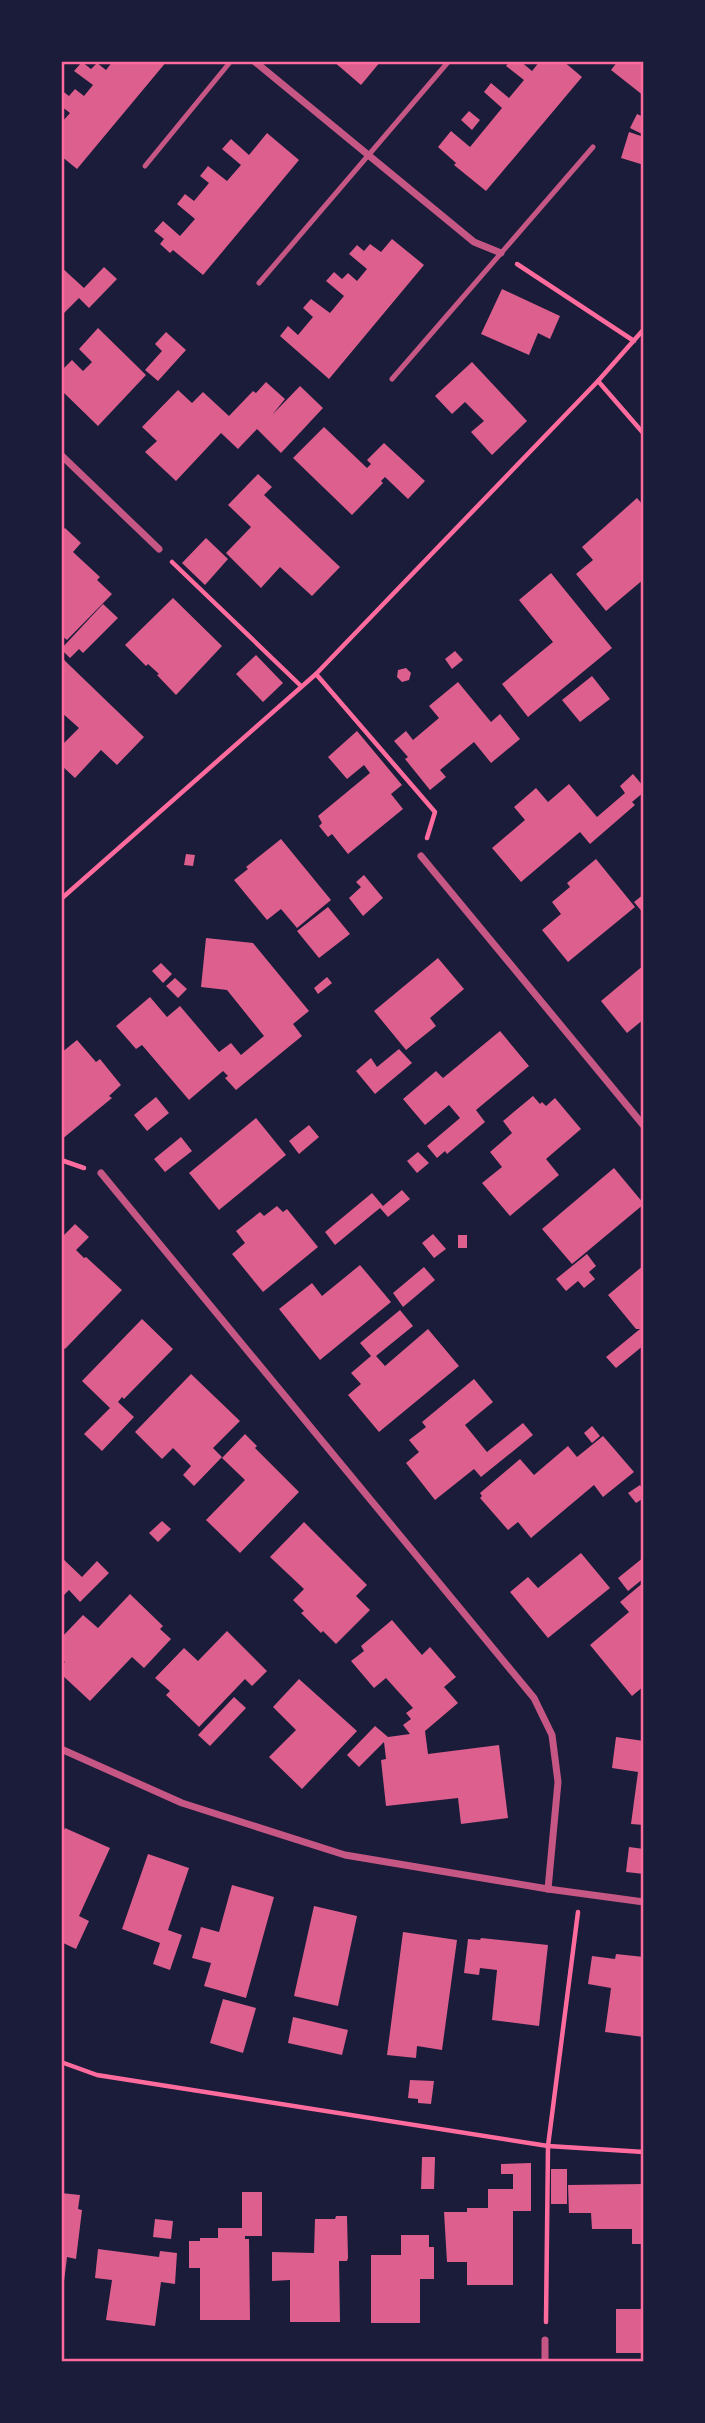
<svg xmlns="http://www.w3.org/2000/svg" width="705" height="2423" viewBox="0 0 705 2423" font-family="'Titillium Web',sans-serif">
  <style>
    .building { fill: #dd5f8e }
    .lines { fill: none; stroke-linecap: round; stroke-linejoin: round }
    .path { stroke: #ff6b9d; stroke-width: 4.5 }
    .service { stroke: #c65784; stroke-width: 5 }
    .minor { stroke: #c65784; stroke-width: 7 }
    .neatline { fill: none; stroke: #ff6b9d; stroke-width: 2.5 }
  </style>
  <rect width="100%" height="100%" fill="#1b1b3a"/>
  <!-- building -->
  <g class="building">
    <path d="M113,61H167L77,169L61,156V123L70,113L61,106V90L69,96L75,89L84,96L93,85L74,71L82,62L91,69L97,63L106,70Z"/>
    <path d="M333,61H381L361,85Z"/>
    <path d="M510,61H520L532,71L540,61H563L582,77L486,191L454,165L456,163L438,147L451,131L470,147L502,108L484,92L491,83L509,98L524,80L506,66Z"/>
    <path d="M618,61H644V96L611,70Z"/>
    <path d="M469,111L480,120L472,130L461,120Z"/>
    <path d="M637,114L644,117V135L630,128Z"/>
    <path d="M629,132L644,137V165L621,158Z"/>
    <path d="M267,133L299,160L203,275L173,250L170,253L160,244L164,239L154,231L163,221L180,236L195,219L177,204L185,194L194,201L209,183L200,176L208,166L227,181L241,165L222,149L231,139L249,155Z"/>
    <path d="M392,239L424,265L329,379L280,336L288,326L298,335L313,317L303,308L311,299L330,313L344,296L326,281L334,272L342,279L348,273L357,281L367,269L349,254L357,245L364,251L370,244L381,252Z"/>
    <path d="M61,267L84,288L104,267L117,279L89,308L79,298L61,316Z"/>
    <path d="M502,289L560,316L550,339L538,333L529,355L481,334Z"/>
    <path d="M98,328L146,375L98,426L61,390V371L72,360L83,371L92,362L79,349Z"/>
    <path d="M166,332L186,350L158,381L145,370L162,351L155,344Z"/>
    <path d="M472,362L527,421L492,455L471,432L484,421L465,402L452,414L435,396Z"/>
    <path d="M266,382L285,399L272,415L300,386L323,408L281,453L257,429L238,449L221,433L176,481L145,452L157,441L142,427L178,390L192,403L203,392L229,416L253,391L256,393Z"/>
    <path d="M324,427L367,468L371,464L367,460L384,443L425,481L408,499L385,477L381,481L383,483L352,515L293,458Z"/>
    <path d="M258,474L272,487L264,495L340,567L312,596L280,567L261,588L226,553L251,527L228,505Z"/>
    <path d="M637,498L644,506V579L606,611L576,574L593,560L582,547Z"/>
    <path d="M65,528L81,543L73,552L100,577L97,580L112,594L67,640L61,635V532Z"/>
    <path d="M206,538L228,559L205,585L182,563Z"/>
    <path d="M551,573L612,648L528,717L502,684L553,642L519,600Z"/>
    <path d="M173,598L222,646L176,695L157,675L159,674L148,664L146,666L125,645Z"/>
    <path d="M103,604L118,618L83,653L79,649L70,658L61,649Z"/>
    <path d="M455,651L463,660L452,669L445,659Z"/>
    <path d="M256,655L283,683L263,702L236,674Z"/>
    <path d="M61,657L144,737L117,765L101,750L75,778L61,765V746L79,728L61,712Z"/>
    <path d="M406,668L411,673L409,680L402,682L397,677L398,670Z"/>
    <path d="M592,676L610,699L580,722L562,700Z"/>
    <path d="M458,682L491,722L500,714L520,739L491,763L474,742L440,770L446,777L430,790L405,759L408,757L394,741L406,731L413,740L439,718L429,706Z"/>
    <path d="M357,731L402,785L391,794L403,809L348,854L332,834L328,837L319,826L322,823L318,816L370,773L364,765L347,779L328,757Z"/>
    <path d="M633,774L644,787V792L632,802L635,805L590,844L580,832L521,882L492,848L525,820L514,807L536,788L548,802L569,784L597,817L625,793L620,786Z"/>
    <path d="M281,839L331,900L297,928L281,909L267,920L234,880L248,869L246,867Z"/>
    <path d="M186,854L195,855L193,866L184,865Z"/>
    <path d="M596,859L635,907L568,962L542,930L561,914L552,902L570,887L567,883Z"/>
    <path d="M364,875L383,898L363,916L349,898L361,887L356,882Z"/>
    <path d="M644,894V914L634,902Z"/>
    <path d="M328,907L350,934L319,958L297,931Z"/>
    <path d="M206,938L253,943L309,1011L293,1024L302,1036L236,1090L225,1078L228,1076L223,1071L189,1100L142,1045L136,1049L116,1026L150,997L167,1017L180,1006L219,1052L231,1043L241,1055L264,1036L227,990L201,987Z"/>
    <path d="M438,958L464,989L430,1018L436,1026L406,1050L374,1011Z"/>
    <path d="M161,963L172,974L163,983L152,971Z"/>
    <path d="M644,965V1019L627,1033L601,1001Z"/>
    <path d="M327,977L332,983L318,994L314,988Z"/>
    <path d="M175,978L187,989L178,998L166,986Z"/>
    <path d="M500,1031L529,1066L476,1110L485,1122L447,1154L445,1151L437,1158L427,1146L460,1118L449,1105L425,1125L403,1099L436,1071L443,1078Z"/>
    <path d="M77,1040L96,1062L100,1059L121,1085L109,1096L112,1098L61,1140V1053Z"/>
    <path d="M399,1049L412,1063L375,1094L356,1071L371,1058L377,1067Z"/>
    <path d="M533,1096L540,1104L542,1102L546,1106L555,1098L581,1129L546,1159L559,1175L510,1216L482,1183L502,1167L490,1152L512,1133L503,1121Z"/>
    <path d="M156,1097L169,1113L147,1131L134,1115Z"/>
    <path d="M256,1118L286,1155L219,1210L189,1173Z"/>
    <path d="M309,1125L319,1137L299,1154L289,1141Z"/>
    <path d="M181,1137L192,1151L165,1172L154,1159Z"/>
    <path d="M418,1152L429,1163L417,1173L407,1161Z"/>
    <path d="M614,1168L644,1204L572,1264L542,1229Z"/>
    <path d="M402,1190L410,1199L388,1217L380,1208L335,1245L325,1232L372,1193L383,1206Z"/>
    <path d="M277,1206L283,1212L287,1209L318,1247L263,1292L232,1254L245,1243L236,1231L260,1212L264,1216Z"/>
    <path d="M75,1224L89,1237L76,1250L84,1258L86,1257L122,1290L65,1349L61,1346V1238Z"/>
    <path d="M433,1234L446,1249L434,1258L422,1243Z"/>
    <rect x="458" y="1235" width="9" height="13"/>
    <path d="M587,1254L596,1266L589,1272L595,1279L584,1288L578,1281L566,1291L556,1279Z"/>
    <path d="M360,1265L391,1302L320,1360L279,1309L312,1283L322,1296Z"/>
    <path d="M644,1265V1345L616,1368L606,1357L640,1329H636L608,1295Z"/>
    <path d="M424,1267L435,1280L403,1307L393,1293Z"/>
    <path d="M400,1310L413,1326L376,1356L385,1366L428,1329L459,1366L379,1432L348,1395L361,1384L351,1373L371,1356L360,1343Z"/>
    <path d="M142,1319L173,1349L124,1399L122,1397L118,1402L134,1417L102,1451L84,1434L110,1408L82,1381Z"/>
    <path d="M191,1374L240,1421L213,1448L222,1457L194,1486L183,1475L191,1466L173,1448L162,1459L135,1432Z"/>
    <path d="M474,1379L493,1402L465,1425L487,1452L523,1423L533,1435L481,1477L474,1469L435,1500L406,1463L419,1452L409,1440L426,1427L422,1422Z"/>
    <path d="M592,1426L600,1436L592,1443L584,1433Z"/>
    <path d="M245,1434L257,1446L255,1448L299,1492L240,1553L206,1520L245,1480L222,1458Z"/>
    <path d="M603,1436L634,1472L603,1497L594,1485L531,1538L518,1522L508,1530L480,1498L482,1496L480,1493L520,1459L534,1475L568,1446L577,1457Z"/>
    <path d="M640,1485L644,1491V1498L636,1503L628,1493Z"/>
    <path d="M162,1521L171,1529L158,1542L149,1533Z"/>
    <path d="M304,1522L367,1585L356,1596L370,1610L336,1644L323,1631L321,1633L301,1613L304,1611L293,1600L304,1589L270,1557Z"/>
    <path d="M581,1553L610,1588L548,1638L510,1592L528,1577L538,1588Z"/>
    <path d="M61,1557L82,1577L97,1561L109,1573L80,1602L69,1590L61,1598Z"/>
    <path d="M644,1557V1578L628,1591L618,1578Z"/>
    <path d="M644,1582V1686L632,1696L590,1645L629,1612L620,1602Z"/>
    <path d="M130,1594L163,1626L160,1629L171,1639L144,1668L132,1657L90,1701L61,1674V1666L65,1662L61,1658V1638L83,1615L98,1628Z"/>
    <path d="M392,1620L422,1655L430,1647L456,1677L444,1687L458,1703L425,1731L428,1754L499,1745L508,1818L461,1824L458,1798L386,1806L381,1760L386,1759L384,1742L359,1767L347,1755L375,1726L388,1737L410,1734L403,1725L411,1719L406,1713L413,1708L386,1678L374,1688L351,1661L364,1651L361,1646Z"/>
    <path d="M227,1631L267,1671L252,1686L245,1679L199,1727L166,1695L170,1691L155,1678L184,1648L198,1661Z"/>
    <path d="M299,1679L357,1731L302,1789L269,1757L296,1730L273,1707Z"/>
    <path d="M234,1697L246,1708L210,1746L198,1735Z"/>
    <path d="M616,1737L644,1741V1825L631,1824L638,1772L612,1768Z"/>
    <path d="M65,1828L110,1848L79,1916L89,1921L76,1949L61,1942V1837Z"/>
    <path d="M629,1847L644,1849V1874L626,1872Z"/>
    <path d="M148,1854L189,1868L168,1930L182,1935L170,1970L153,1964L160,1943L122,1929Z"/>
    <path d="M232,1885L274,1897L246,1998L204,1986L211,1963L192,1958L201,1927L219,1932Z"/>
    <path d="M314,1906L357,1916L338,2006L294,1996Z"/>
    <path d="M403,1932L457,1940L442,2050L417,2046L416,2058L387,2055Z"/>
    <path d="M481,1938L548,1945L539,2026L492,2020L497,1970L480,1968L479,1975L464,1973L468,1939L480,1940Z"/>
    <path d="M616,1954L644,1957V2037L605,2032L611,1988L588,1984L592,1956L615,1959Z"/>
    <path d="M223,1999L256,2008L243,2053L210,2043Z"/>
    <path d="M293,2017L348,2030L342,2055L288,2043Z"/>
    <path d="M410,2080L434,2081L431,2104L418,2103V2099L408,2098Z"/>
    <path d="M422,2157H435L434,2189H421Z"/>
    <path d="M531,2163V2211H513V2285H467V2262H447L444,2212H467V2208H488V2189H513V2174H501V2164Z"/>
    <rect x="551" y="2169" width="16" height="35"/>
    <path d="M644,2184V2244H632V2229H592L591,2213H569L568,2185Z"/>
    <path d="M242,2192H262V2236H245V2239H249L250,2320H200V2268H189V2241H200V2238H218V2228H242Z"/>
    <path d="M61,2193L80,2195L78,2209L82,2210L76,2259L67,2257L63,2290Z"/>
    <path d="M336,2216H347L348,2258L347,2261H339L340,2322H290V2280L272,2281V2252L314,2253L315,2219H335Z"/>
    <path d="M155,2219L173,2221L171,2239L153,2237Z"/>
    <path d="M401,2235H429V2247H434V2279H420V2323H371V2255H401Z"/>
    <path d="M98,2249L159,2257L160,2251L177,2253L175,2284L161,2282L155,2326L106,2320L112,2280L95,2278Z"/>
    <rect x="616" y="2309" width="28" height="44"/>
  </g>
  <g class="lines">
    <!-- path -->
    <g class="path">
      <path d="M517,264L634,341"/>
      <path d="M598,381L644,434"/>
      <path d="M172,562L301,686"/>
      <path d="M316,674L435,812L427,838"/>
      <path d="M61,899L316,674L598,381L644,329"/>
      <path d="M61,1160L84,1168"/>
      <path d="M61,2062L97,2075L548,2146L644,2152"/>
      <path d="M546,2322L548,2146L578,1912"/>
    </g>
    <!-- service -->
    <g class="service">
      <path d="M145,166L231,61"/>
      <path d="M259,283L449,61"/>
      <path d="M392,379L593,147"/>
    </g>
    <!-- minor -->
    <g class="minor">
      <path d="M254,61L474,242L501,253"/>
      <path d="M61,455L159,549"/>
      <path d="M421,856L644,1126"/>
      <path d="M101,1173L534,1698L552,1735L558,1782L548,1889"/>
      <path d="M61,1749L182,1803L345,1855L548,1889L644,1902"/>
      <path d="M545,2362V2340"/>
    </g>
  </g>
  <!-- border -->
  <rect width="705" height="2423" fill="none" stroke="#1b1b3a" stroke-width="126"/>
  <rect x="63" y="63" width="579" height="2297" class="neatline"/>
</svg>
